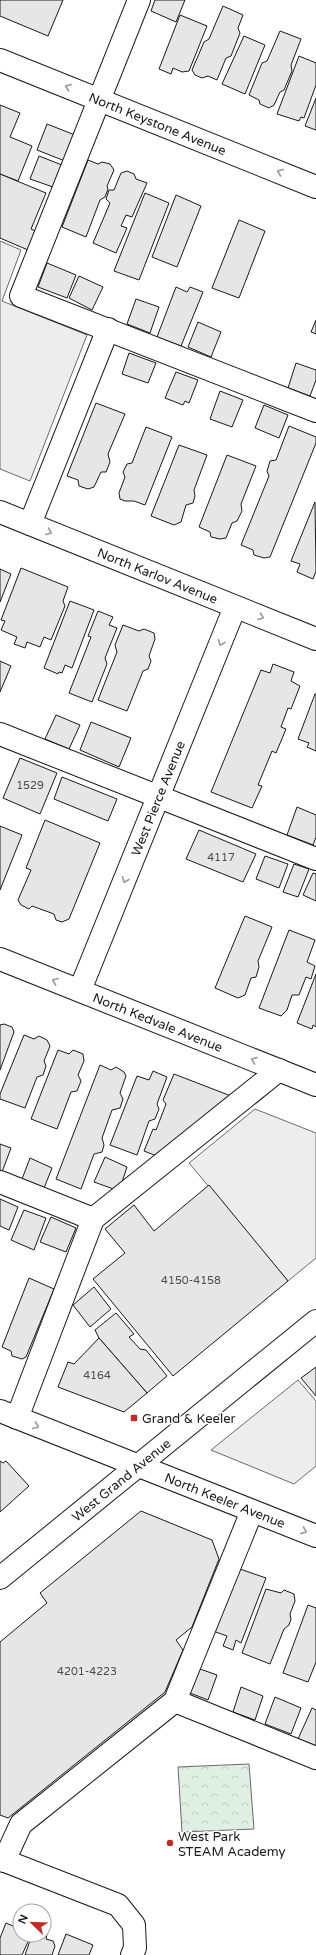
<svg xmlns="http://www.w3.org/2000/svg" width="316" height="1955" viewBox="0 0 316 1955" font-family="'Varela Round',sans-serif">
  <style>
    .park { fill: url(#park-crowns); stroke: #6a6a6a }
    .parking { fill: #ededed; stroke: #6a6a6a }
    .building { fill: #e6e6e6; stroke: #1a1a1a }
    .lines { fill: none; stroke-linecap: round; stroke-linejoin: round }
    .minor-casing { stroke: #1a1a1a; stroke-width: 24 }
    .major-casing { stroke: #1a1a1a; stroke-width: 24 }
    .minor { stroke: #fff; stroke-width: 22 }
    .major { stroke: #fff; stroke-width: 22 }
    .oneway { stroke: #989898 }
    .poi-dot { fill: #c62828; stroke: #fff; stroke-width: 1.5 }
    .labels { text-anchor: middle; stroke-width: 3; stroke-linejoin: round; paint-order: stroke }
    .number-label { font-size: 11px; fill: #4d4d4d }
    .street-label { font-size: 13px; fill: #1a1a1a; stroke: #fff }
    .poi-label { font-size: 13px; fill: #1a1a1a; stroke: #fff; text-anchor: start }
  </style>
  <defs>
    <pattern id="park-crowns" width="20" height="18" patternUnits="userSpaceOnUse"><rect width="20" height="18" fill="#e0efe3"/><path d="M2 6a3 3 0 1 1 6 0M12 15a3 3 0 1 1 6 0" fill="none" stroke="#c0ccc2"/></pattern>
  </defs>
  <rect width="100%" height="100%" fill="#fff"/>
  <!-- park -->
  <path class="park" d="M249,1764L254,1829L182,1832L178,1767Z"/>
  <!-- parking -->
  <g class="parking">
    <path d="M0,241L21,250L2,301L87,335L30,481L0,469Z"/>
    <path d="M255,1109L316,1133V1258L288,1281L189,1163Z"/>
    <path d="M298,1380L316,1401V1466L294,1484L211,1450Z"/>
  </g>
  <!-- building -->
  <g class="building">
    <path d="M0,0H63L48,36L0,16Z"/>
    <path d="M155,0H185L176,22L151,11Z"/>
    <path d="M223,6L243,15L238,28L240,33L231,56L226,58L217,80L208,76L202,78L195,75L192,70L204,42L209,39Z"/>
    <path d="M180,15L207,26L189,71L182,72L173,68L171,74L159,69Z"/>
    <path d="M280,31L301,39L291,65L292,71L284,90L280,92L274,105L269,108L260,104L259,100L249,95L262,63L267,61Z"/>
    <path d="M244,36L265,45L245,94L222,84Z"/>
    <path d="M299,56L316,63V85L304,118L301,117L299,121L277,114Z"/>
    <path d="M316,98V130L305,126Z"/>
    <path d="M0,105L20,113L10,137L32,146L18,181L0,174Z"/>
    <path d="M47,124L75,135L65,161L37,150Z"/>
    <path d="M39,156L62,165L53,187L30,179Z"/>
    <path d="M88,160L98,164L102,162L110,164L114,170L107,186L108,189L105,197L100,200L86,237L62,227Z"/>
    <path d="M127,171L134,174L136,179L147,183L132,217L126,215L121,226L127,228L116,253L93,243L110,203L106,199L109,190H114L121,173Z"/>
    <path d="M0,174L46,193L31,229L36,231L28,250L0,238Z"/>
    <path d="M145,193L169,203L139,280L114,271Z"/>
    <path d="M176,195L201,206L177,267L152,257Z"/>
    <path d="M239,220L265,231L239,298L212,288Z"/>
    <path d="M47,263L76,275L67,298L38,287Z"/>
    <path d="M79,276L103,287L92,310L69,298Z"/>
    <path d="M176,287L187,292L190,287L203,292L181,346L157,337Z"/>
    <path d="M136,299L159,307L150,333L127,324Z"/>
    <path d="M316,320V334L311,332Z"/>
    <path d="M198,322L221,332L211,357L188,347Z"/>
    <path d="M129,353L156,363L148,383L122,374Z"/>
    <path d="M296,363L316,370V380L310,396L288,388Z"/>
    <path d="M176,372L198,380L189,403L185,401L183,405L165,398Z"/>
    <path d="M220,391L243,400L232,427L210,419Z"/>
    <path d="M96,403L125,414L108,454L110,462L106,472H101L94,487L88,489L79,486L78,480L67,476Z"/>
    <path d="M264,405L288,415L279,438L255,428Z"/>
    <path d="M289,426L316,437V443L270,557L264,558L254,555L253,550L241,545L269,476L267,471L270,461L276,460Z"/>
    <path d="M146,427L172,437L145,505L134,501H125L120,499L119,493L125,477L123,472L127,464L132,463Z"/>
    <path d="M179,445L207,455L194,490L195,496L193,503L186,505L181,522L174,525L151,516Z"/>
    <path d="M227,455L256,466L241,504L242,511L237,521L232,523L226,538L220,539L211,537L210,532L199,527Z"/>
    <path d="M315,502L316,571L313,579L297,572L300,564L291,561Z"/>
    <path d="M21,568L68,587L63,601L65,606L51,640L44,637L40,647L27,642L25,648L14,644L17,637L1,630L5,621L1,620Z"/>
    <path d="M0,569L11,574L0,602Z"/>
    <path d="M70,601L94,610L72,668L65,665L62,673L59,672L58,674L44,668Z"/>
    <path d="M98,611L113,617L109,625L117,628L105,658L107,664L92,702L69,693L91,637L88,636Z"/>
    <path d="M123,625L139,631L144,629L154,633L155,639L149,656L151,661L148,669L143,671L127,711L98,700L117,652L115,645Z"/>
    <path d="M0,661L11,666L0,692Z"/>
    <path d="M273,664L294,672L291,681L300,686L291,709L288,708L281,727L286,729L276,753L272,751L258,785L262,786L252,808L211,792L261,670L270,673Z"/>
    <path d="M315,694H316V751L307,747L309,743L298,739Z"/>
    <path d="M56,715L80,725L69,749L45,739Z"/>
    <path d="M91,722L131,738L119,767L80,750Z"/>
    <path d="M20,758L57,773L40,814L3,798Z"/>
    <path d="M62,777L117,799L108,821L54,799Z"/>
    <path d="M297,807L316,815V837L313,845L287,835Z"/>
    <path d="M45,820L100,843L69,919L62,922L56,920L54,914L32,906L29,909L21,905L18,900L31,870L26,868Z"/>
    <path d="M0,826L22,835L0,890Z"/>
    <path d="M199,830L256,854L243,882L186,859Z"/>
    <path d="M265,856L288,864L279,888L256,879Z"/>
    <path d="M294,864L309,869L298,897L283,892Z"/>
    <path d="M313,873L316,874V901L303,895Z"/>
    <path d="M245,916L272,927L258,961L259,967L256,977L251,978L245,995L238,998L215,988Z"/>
    <path d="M289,930L315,940L307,962L315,966L311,979L306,977L299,995H292L287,1010L281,1016L259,1008Z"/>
    <path d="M316,974V1027L313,1025L312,1029L297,1023Z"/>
    <path d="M4,1024L12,1027L14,1032L0,1070V1025Z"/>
    <path d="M24,1035L34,1039L39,1036L47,1040L50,1046L44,1061L46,1066L43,1075L37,1077L25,1108L0,1099V1094Z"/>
    <path d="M58,1050L69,1054L73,1050L83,1054L84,1061L78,1075L81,1081L77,1091L71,1092L57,1129L31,1119Z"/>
    <path d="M100,1065L111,1070L116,1067L124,1072L126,1076L120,1093L123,1099L120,1108L112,1110L102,1138L104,1145L102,1152L94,1154L81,1189L56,1179Z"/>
    <path d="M153,1071L167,1077L157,1104L159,1109L155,1119L149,1121L137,1155L110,1145L137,1076L149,1080Z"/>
    <path d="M174,1074L231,1096L162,1158L144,1151L153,1129L156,1130L166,1104L163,1100Z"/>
    <path d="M0,1144L11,1148L2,1172L0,1171Z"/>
    <path d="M105,1157L127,1167L119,1191L94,1182Z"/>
    <path d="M30,1158L52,1168L44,1188L22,1179Z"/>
    <path d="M209,1185L288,1281L173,1376L93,1279L125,1253L105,1229L134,1205L154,1231Z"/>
    <path d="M0,1199L18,1207L9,1230L0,1226Z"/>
    <path d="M24,1210L46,1218L34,1250L11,1240Z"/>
    <path d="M51,1217L76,1228L66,1252L40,1242Z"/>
    <path d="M29,1278L54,1289L26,1357L22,1359L12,1356L11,1351L2,1347Z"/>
    <path d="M94,1287L111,1309L90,1327L73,1305Z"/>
    <path d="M116,1313L134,1334L129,1337L140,1349L146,1350L167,1376L147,1393L99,1338L95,1330Z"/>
    <path d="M99,1338L147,1393L124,1412L58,1387L68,1362L74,1364Z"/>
    <path d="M316,1367V1396L301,1378Z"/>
    <path d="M0,1461L3,1463L6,1461L29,1486L0,1512Z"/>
    <path d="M141,1511L212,1540L219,1559L192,1627L176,1640L183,1650L165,1692L8,1818L0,1815V1642L47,1603L40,1593Z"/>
    <path d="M237,1568L266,1578L241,1643L236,1640L233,1650L223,1646L227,1636L213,1631Z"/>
    <path d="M266,1589L281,1593L284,1590L294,1594L295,1601L290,1614L291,1619L289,1625L284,1629L270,1664L242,1653Z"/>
    <path d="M308,1605L316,1608V1662L308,1682L283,1673Z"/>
    <path d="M200,1669L217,1675L208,1700L190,1693Z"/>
    <path d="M241,1687L263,1696L255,1720L233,1712Z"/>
    <path d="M275,1697L301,1708L291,1734L265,1724Z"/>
    <path d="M312,1708L316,1710V1747L298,1739Z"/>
    <path d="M6,1923L20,1929V1935H31L22,1955H0V1938Z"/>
    <path d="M44,1933L47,1934L46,1939L53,1941L55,1946L52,1955H25L32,1935H44Z"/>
    <path d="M66,1934L93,1945L89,1955H58Z"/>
  </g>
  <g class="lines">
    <defs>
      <g id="minor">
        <path d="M139,0L21,296L316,411"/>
        <path id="s1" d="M0,60L316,187"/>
        <path id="s2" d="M0,512L316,639"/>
        <path d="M30,524L108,329"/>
        <path d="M0,734L316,859"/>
        <path id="s3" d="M0,959L316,1085"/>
        <path id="s4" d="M80,990L235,607"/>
        <path d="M0,1182L93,1219"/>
        <path id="s5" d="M0,1411L316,1536"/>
        <path d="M17,1418L93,1219L279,1070"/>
        <path d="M175,1701L316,1758"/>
        <path d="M0,1859L118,1905L134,1925L135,1948L132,1955"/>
        <path d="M4,1861L21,1824L175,1701L252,1511"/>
      </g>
      <g id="major">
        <path id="s6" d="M0,1578L316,1321"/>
      </g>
    </defs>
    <!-- minor casing -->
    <use href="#minor" class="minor-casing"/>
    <!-- major casing -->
    <use href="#major" class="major-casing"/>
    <!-- minor -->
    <use href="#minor" class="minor"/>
    <!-- major -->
    <use href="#major" class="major"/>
  </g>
  <!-- one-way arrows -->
  <defs><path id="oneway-chevron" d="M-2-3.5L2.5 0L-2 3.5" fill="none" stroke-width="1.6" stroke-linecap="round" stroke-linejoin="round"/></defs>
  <g class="oneway">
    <use href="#oneway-chevron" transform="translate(68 87) rotate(-158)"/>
    <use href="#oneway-chevron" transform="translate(280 172) rotate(-158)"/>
    <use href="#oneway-chevron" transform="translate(49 532) rotate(22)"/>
    <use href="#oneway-chevron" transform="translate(261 617) rotate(22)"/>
    <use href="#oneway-chevron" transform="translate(221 643) rotate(112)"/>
    <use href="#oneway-chevron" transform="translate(125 880) rotate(112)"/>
    <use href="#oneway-chevron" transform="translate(55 981) rotate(-159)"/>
    <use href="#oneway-chevron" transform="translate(254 1060) rotate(-158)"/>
    <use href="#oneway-chevron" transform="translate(36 1426) rotate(22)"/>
    <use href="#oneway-chevron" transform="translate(304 1531) rotate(21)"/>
  </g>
  <!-- markers -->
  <g class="poi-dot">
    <rect x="130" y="1414" width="8" height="8" rx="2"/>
    <circle cx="170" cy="1843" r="4"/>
  </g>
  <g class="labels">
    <!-- number labels -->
    <g class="number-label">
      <text x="30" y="789">1529</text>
      <text x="221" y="861">4117</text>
      <text x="191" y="1284">4150-4158</text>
      <text x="97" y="1379">4164</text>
      <text x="87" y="1675">4201-4223</text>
    </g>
    <!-- street labels -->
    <g class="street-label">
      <text dy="5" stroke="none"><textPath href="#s1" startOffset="170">North Keystone Avenue</textPath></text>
      <text dy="5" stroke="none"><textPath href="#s2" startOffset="170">North Karlov Avenue</textPath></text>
      <text dy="5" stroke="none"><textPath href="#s4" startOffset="207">West Pierce Avenue</textPath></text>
      <text dy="5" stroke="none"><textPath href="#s3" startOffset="170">North Kedvale Avenue</textPath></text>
      <text dy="5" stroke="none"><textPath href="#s6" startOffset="156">West Grand Avenue</textPath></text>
      <text dy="5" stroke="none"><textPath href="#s5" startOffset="242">North Keeler Avenue</textPath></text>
    </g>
    <!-- poi labels -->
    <g class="poi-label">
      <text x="142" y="1423">Grand &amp; Keeler</text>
      <text x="178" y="1841">West Park<tspan x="178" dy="15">STEAM Academy</tspan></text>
    </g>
  </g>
  <!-- north arrow -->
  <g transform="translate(32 1923) rotate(293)"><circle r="19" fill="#ffffff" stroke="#a3a3a3"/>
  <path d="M0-3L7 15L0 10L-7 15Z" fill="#c62828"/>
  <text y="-6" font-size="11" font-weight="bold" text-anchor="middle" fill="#1a1a1a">N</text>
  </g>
</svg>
